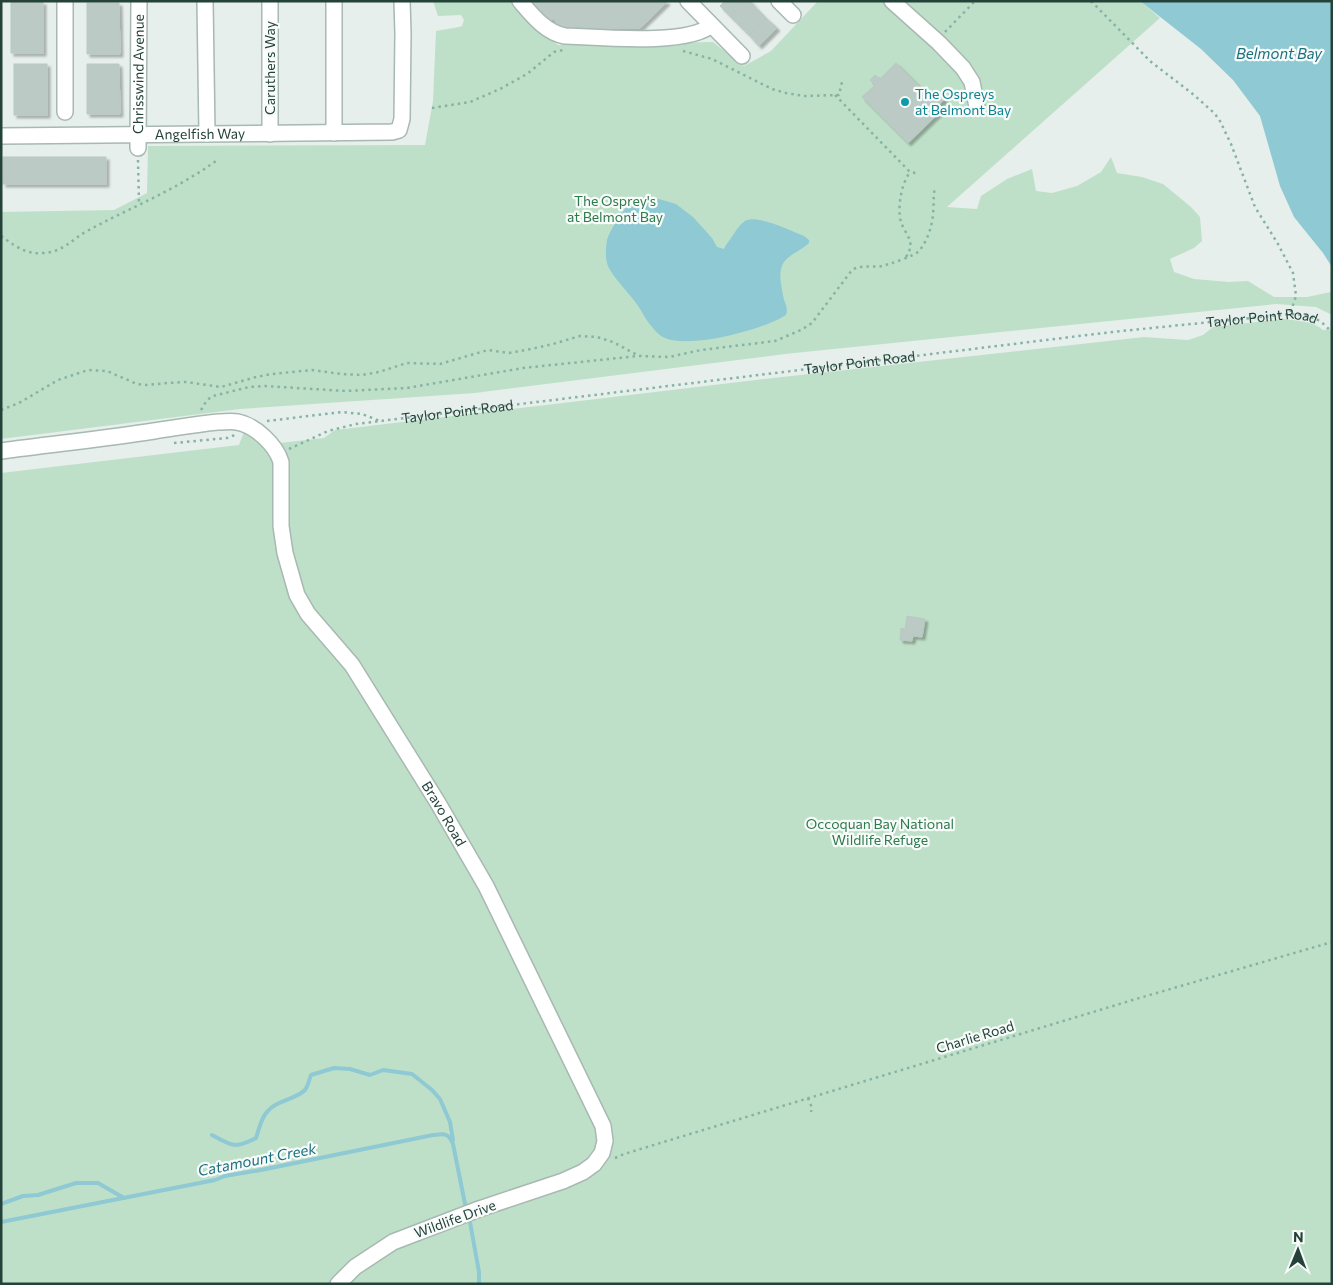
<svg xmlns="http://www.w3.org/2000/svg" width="1333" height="1285" viewBox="0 0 1333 1285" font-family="Commissioner,sans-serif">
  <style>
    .green { fill: #bfe0c8 }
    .water { fill: #8ec9d4 }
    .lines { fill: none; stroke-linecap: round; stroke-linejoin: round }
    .stream { stroke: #8ec9d4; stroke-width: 4 }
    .building { fill: #bbcac4; stroke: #b8c9c2; filter: url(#shadow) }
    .minor-casing { stroke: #a8b8b2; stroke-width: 18 }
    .path { stroke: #86b3a5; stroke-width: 2.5; stroke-dasharray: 2.5 4; stroke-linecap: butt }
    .minor { stroke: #fff; stroke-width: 15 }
    .culture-dot { fill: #0f9aa8; stroke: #f7fbf9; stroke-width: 2 }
    .labels { text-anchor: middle; stroke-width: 4.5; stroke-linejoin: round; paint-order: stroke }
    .street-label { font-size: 14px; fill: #24423a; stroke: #f7fbf9 }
    .culture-label { font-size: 14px; fill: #0d838f; stroke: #f7fbf9; text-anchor: start }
    .park-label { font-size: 14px; fill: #2d7a4b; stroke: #f7fbf9 }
    .water-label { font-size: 15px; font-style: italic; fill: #1c6f80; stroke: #f7fbf9 }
  </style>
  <defs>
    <filter id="shadow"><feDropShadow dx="3" dy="3" stdDeviation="1" flood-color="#0004"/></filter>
  </defs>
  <rect width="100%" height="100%" fill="#e6efeb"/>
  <!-- green -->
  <g class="green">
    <path d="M433,1H516L541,33L558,45L713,42L744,66L771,51L818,1H1140L1160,18L947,207L977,209L981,196L1007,179L1032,169L1036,191L1052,193L1077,186L1101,172L1111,157L1117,173L1142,177L1163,184L1191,207L1200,217L1202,241L1194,248L1170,259L1174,272L1194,279L1229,282L1248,281L1274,297H1307L1331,292L1332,315L1316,307L1276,304L785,354L475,393L240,409L1,439V212L114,210L147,193L148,146L425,145L433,101L436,31L459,27L462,26L464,20L461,15L438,16Z"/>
    <path d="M1284,319C1298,321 1313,321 1323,330L1332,329V1284H1V473L239,445L245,429L262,445L324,438L335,430L764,379L1144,337L1188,340L1203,335L1213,327Z"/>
  </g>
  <!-- water -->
  <g class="water">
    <path d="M1140,1H1332V267L1323,253L1294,217L1280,186L1260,116L1233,80L1201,49Z"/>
    <path d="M642,197L659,199L676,204L693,217L712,238L717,247L724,249L726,245C731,239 739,224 745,221C757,214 792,231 804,236L809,240V243C802,250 790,254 784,262C777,272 782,289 784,300C786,305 788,309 786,315C763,330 690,349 665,338C660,336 656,332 653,328C646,321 642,311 636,303C629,293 609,273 607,263C605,256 606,247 607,240C610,230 626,204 635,199C637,198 640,198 642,197Z"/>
  </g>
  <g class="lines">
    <!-- stream -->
    <g class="stream">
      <path d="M212,1135C232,1146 235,1149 256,1138C259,1129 261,1118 267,1112C276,1100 295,1100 305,1090C308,1086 309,1080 311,1075L334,1068L350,1069L370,1075L383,1070L412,1074L432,1090L440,1099L450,1122L453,1140"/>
      <path d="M1,1204L23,1196L38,1195L76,1183H98L124,1198"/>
      <path d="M1,1222L215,1180L225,1176L261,1170L433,1135C444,1134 448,1132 453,1144L465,1204"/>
      <path d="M470,1222L479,1272V1284"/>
    </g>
  </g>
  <!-- building -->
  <g class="building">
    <path d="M528,1H666L667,2L640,28H562L553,19L549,22Z"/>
    <path d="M725,1H745L730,16L720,6Z"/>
    <path d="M745,1H750L757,9L740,26L730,16Z"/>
    <rect x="11" y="2" width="32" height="51"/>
    <path d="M87,3H119L120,54H87Z"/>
    <path d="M757,9L766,18L749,35L740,26Z"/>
    <path d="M766,18L777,28L759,46L749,35Z"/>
    <path d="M896,63L931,98L937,91L945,99L939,105L943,109L908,143L862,97L875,85L870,80L875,75L880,79Z"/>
    <rect x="14" y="64" width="33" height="51"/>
    <path d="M87,64H119L120,114H87Z"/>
    <rect x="3" y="157" width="103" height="27"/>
    <path d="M907,616L925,619L922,637L913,636L912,641L900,640L901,628L905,629Z"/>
  </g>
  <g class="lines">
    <defs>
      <g id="minor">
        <path d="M205,1L207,134"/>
        <path d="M270,1V134"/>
        <path d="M334,1V133"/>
        <path d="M520,1C532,15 546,33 565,36C596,37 690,46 711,25"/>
        <path d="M688,1L742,56"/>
        <path d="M779,1L793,15"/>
        <path d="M892,1L939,43L963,68L972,82L977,107"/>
        <path d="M65,112V1"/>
        <path id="s2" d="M1,136L392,132L399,130L402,119L403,33L402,1"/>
        <path id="s3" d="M138,148L139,1"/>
        <path id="s4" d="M1,451C52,444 103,439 154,431C175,428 196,424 218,422C225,422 231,421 237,422C255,425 276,445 281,462V526L285,553L297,595L308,614L352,665L438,803L486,886L603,1126L605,1141L602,1153L594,1164L583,1172L563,1181L479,1209L393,1242L355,1267L338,1284"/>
      </g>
    </defs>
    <!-- minor casing -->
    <use href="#minor" class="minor-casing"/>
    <!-- path -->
    <g class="path">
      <path d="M1091,1L1150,61L1194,95L1213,112L1219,119L1231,144L1255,207L1278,244L1293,273L1296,296L1290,314"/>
      <path d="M945,32L975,1"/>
      <path d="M683,51L712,59L772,89L786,93L804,96L839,95L842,82"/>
      <path d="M835,95L910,172L916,173"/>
      <path d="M432,108L470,102L500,89L527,74L554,52L563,50"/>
      <path d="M138,160L139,204"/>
      <path d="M1,236C14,245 26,255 43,253C63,252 71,240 87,231C122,212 159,197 193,176C202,171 210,165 219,159"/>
      <path d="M906,257C918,239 902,234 900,217C898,203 902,183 910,172"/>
      <path d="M1,410L19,403L58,380L88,370L107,371L137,384L147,385L168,383L186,382L221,387L256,377L272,374L312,370L341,374L362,375L379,372L407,363L440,364L488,350L509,353L531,349L553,344L580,336L597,337L613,342L639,356L669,357L701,350L775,341L801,330L812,323L852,270C861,264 872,268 882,266C890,264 915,256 920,250C928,239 932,226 933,214C934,205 933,196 935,187"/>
      <path d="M201,410L207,400L213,396L249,387L265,386L345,391L407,388L523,368L638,356"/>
      <path d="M267,421L342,412L362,414L380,421"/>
      <path d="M174,443L227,438L235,435"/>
      <path id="s1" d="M289,449L328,431L356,424L1112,332L1290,314C1310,315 1319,317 1332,333"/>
      <path d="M808,1098L812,1108L811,1112"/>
      <path d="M615,1158L624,1154L1136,999L1332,942"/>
    </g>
    <!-- minor -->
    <use href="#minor" class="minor"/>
  </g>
  <!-- markers -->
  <circle class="culture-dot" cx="905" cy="102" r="5"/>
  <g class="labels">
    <!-- street labels -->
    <g class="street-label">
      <text transform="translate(270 68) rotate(-90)" y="5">Caruthers Way</text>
      <text dy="5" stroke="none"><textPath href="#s3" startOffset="74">Chrisswind Avenue</textPath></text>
      <text dy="5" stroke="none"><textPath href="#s2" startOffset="199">Angelfish Way</textPath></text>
      <text dy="5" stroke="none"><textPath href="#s1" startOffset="984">Taylor Point Road</textPath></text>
      <text dy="5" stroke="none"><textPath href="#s1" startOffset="579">Taylor Point Road</textPath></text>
      <text dy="5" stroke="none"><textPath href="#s1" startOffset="174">Taylor Point Road</textPath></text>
      <text dy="5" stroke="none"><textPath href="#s4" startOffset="699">Bravo Road</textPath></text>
      <text transform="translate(975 1037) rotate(-17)" y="5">Charlie Road</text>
      <text transform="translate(455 1219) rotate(-20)" y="5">Wildlife Drive</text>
    </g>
    <!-- culture labels -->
    <g class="culture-label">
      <text x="915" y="99">The Ospreys<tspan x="915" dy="16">at Belmont Bay</tspan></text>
    </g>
    <!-- park labels -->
    <g class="park-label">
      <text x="615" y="206">The Osprey's<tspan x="615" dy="16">at Belmont Bay</tspan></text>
      <text x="880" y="829">Occoquan Bay National<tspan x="880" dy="16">Wildlife Refuge</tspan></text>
    </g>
    <!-- water labels -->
    <g class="water-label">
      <text x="1279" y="59">Belmont Bay</text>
      <text transform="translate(257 1160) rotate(-11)" y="5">Catamount Creek</text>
    </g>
  </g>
  <!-- border -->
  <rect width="1333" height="1285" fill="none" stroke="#24423a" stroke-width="5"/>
  <!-- north arrow -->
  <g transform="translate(1298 1250) rotate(1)" stroke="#f7fbf9" stroke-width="4" paint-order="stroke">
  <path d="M0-4L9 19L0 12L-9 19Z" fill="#24423a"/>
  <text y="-8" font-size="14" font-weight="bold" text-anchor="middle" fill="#24423a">N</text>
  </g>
</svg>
